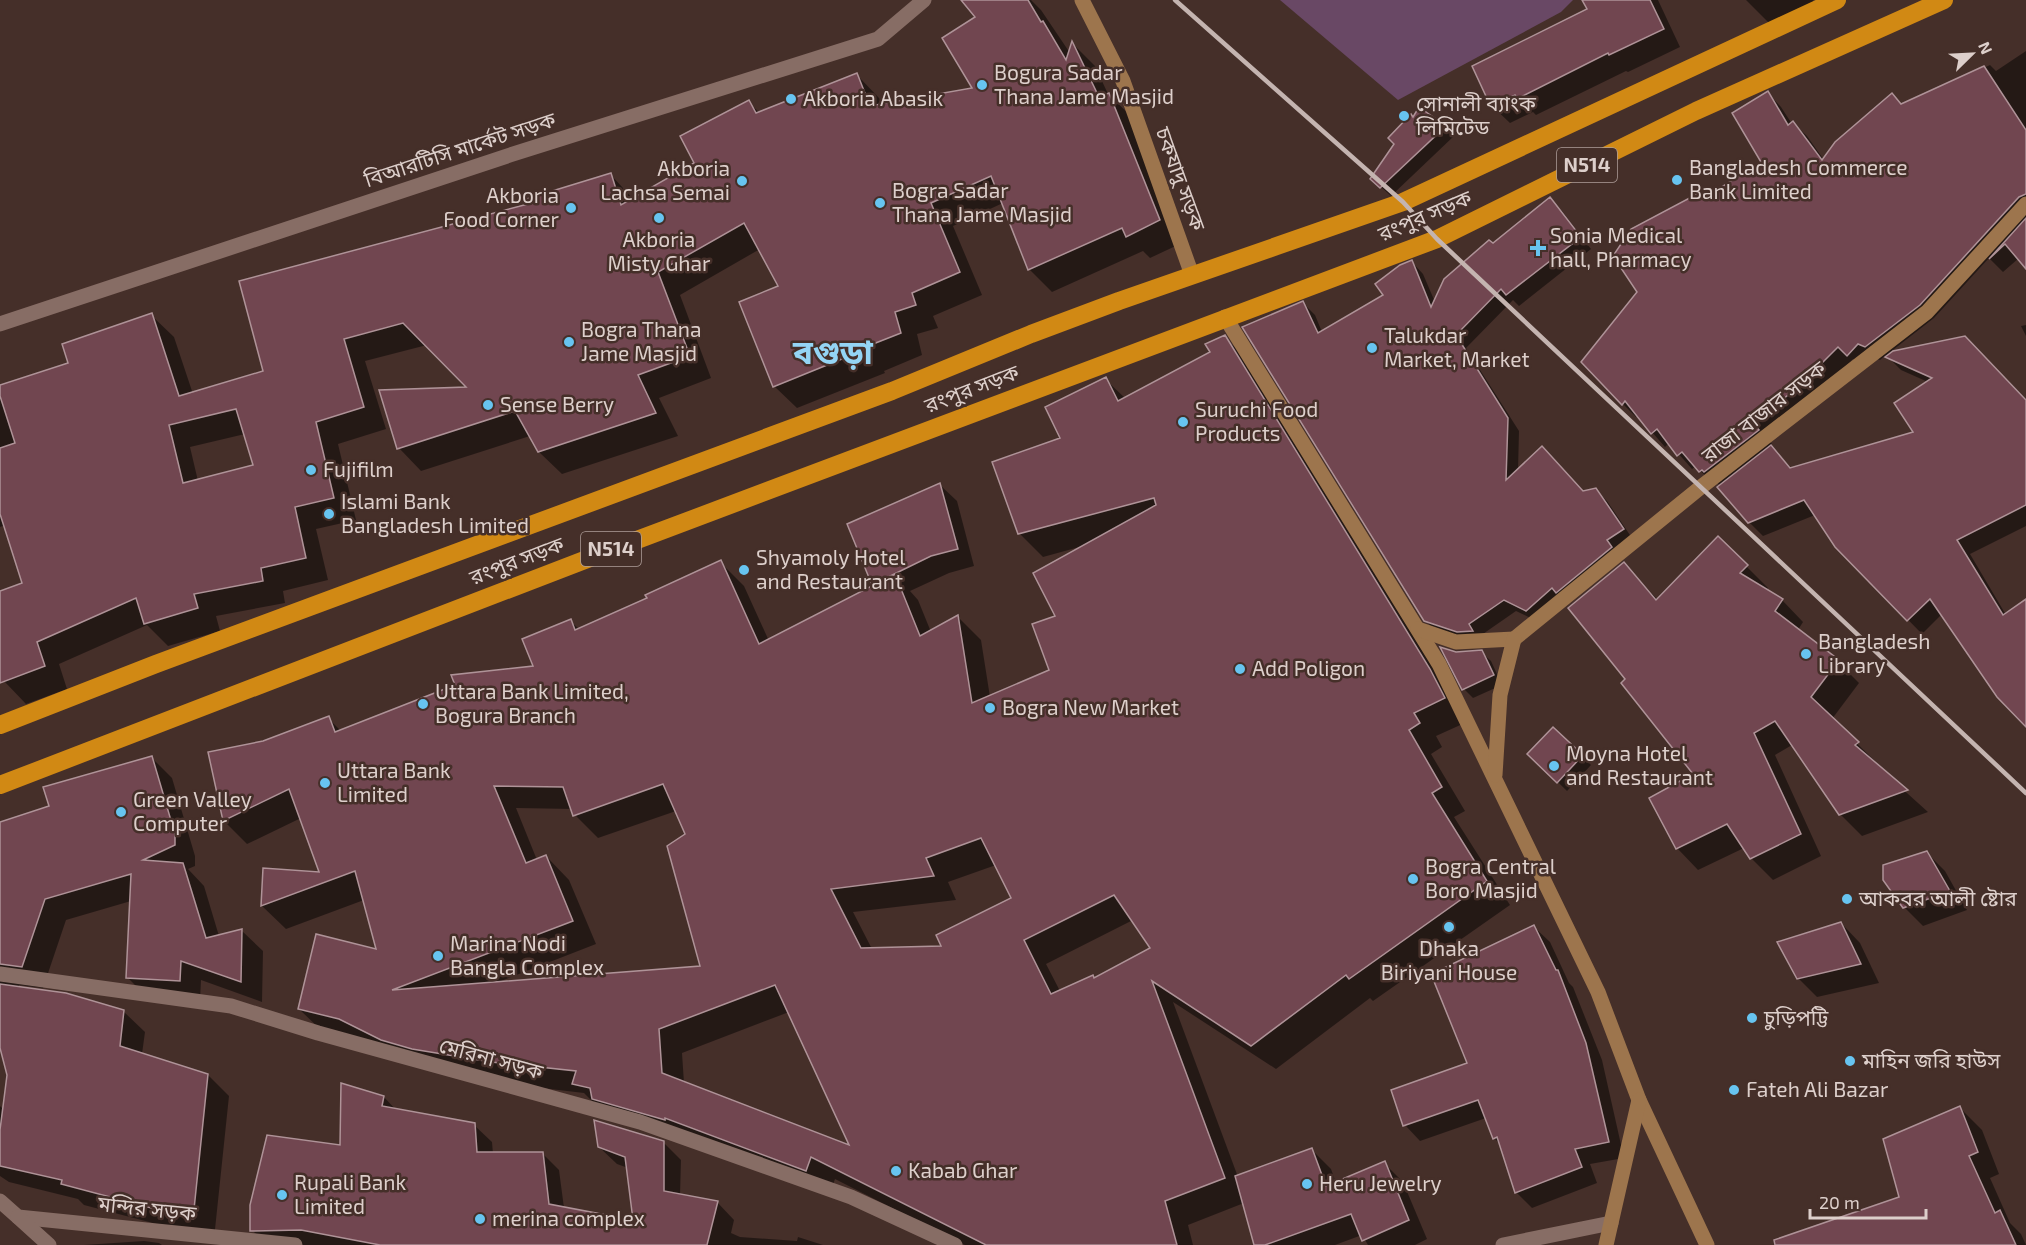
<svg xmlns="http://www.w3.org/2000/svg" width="2026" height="1245" viewBox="0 0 2026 1245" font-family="'Exo 2','Noto Sans Bengali',sans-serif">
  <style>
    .water { fill: #694865 }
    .shadow { fill: #0007; fill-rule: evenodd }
    .building { fill: #714650; stroke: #af9398; stroke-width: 1.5; fill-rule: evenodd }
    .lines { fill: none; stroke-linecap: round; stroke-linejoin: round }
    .street { stroke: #876d65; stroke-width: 15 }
    .secondary { stroke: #9d754d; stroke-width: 15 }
    .highway { stroke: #d18914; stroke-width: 18 }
    .rail { stroke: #c4b4b0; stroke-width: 4.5 }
    .poi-dot { fill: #67c4f0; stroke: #452f29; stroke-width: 2 }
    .labels { text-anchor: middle; stroke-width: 5; stroke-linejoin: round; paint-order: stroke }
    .shield { fill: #452f29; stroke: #af9f9a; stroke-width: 1.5 }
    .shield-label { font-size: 20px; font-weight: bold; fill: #ddcfcb }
    .poi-label { font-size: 21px; fill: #ddcfcb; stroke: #452f29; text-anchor: start }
    .street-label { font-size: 21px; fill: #ddcfcb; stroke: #452f29 }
    .town-label { font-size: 33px; font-weight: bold; fill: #94d5f5; stroke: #452f29 }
  </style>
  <rect width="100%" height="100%" fill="#452f29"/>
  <!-- water -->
  <path class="water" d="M1280,0H1573L1561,12L1398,100Z"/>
  <!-- shadow -->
  <g class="shadow">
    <path d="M962,0H1031L1041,10L1070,53L1073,44L1095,66L1108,94L1132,117L1182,243L1150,258L1143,251L1052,292L1029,269L1003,203L953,226L982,295L933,316L938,328L917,334L922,355L884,371L885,373L797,408L774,386L780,287L760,249L680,295L711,378L659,398L678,436L562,474L539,452L530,436L421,471L399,448L470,389L427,345L365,361L386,429L338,444L356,520L316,529L328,580L283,591L285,603L216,616L220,631L168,646L147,625L59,664L67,689L26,704L4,681L0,671V593L24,584L5,525L0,527V386L70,364L151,315L174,337L193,394L265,372L530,205L611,175L634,200L696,163L748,102L760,113L857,75L879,98L882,105L975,89L977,18ZM245,434L254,466L198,481L190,447Z"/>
    <path d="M1593,0H1658L1680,47L1628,72L1626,71L1536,115L1533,112L1510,123L1492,106L1589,10Z"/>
    <path d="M1746,0H1813L1817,8L1774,28Z"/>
    <path d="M2026,51V266L2019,258L2003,272L1989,258L1934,318L1889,353L1965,338L2026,402V526L1970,554L2006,615L2026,612V725L1942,614L1922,634L1836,546L1815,515L1763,536L1749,522L1717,482L1714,485L1696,466L1692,469L1669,443L1665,447L1638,416L1636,417L1623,404L1639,292L1699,194L1704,199L1763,163L1768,93L1781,107L1792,124L1793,123L1807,136L1824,160L1902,105L1990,65L1996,71ZM1886,355L1901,370L1928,382L1916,433L1792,469L1770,445L1772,444L1767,438L1815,397L1853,359L1861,368L1872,357L1880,360Z"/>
    <path d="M1445,127L1454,136L1391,196L1372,179L1396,144Z"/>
    <path d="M1550,199L1562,211L1591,249L1519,306L1513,300L1466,348L1519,431L1518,471L1584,492L1595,489L1607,501L1634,541L1539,622L1516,611L1480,636L1483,643L1437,632L1425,620L1303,303L1315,315L1322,332L1386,295L1412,262L1423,274L1435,302L1493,245Z"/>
    <path d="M2026,325V336L2021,326Z"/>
    <path d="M1224,337L1248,360L1467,722L1436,736L1442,747L1431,754L1465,811L1454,817L1510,905L1373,1001L1370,998L1276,1069L1173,1002L1238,1177L1312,1150L1331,1169L1336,1183L1384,1163L1403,1182L1427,1239L1415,1245H1368L1362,1235L1335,1245H1255L1244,1203L1188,1225L1193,1245H965L835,1179L830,1193L598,1107L584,1093L516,1085L323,1032L299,1009L378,951L364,900L286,929L262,906L265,870L322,874L301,818L247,844L224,821L210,753L263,743L328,718L341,731L535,668L570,621L579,629L649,598L720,562L744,586L769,641L875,586L849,525L940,485L957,501L974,566L949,573L910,591L918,600L931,632L958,617L981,640L990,697L1051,670L1057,617L1083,546L1043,557L1019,533L1062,438L1105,379L1126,399L1212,352ZM516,808L573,809L575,815L598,838L676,811L686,834L702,968L496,983L596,944L569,880L546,856L537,860ZM996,865L1013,899L943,947L872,949L853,912L956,900L948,882ZM1133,920L1152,948L1095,979L1093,977L1060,991L1046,964ZM789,1012L852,1147L684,1083L682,1053Z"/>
    <path d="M1718,538L1768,588L1766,591L1782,600L1803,622L1798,630L1838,662L1859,683L1832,719L1879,765L1877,766L1928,812L1862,836L1840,814L1792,745L1775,755L1821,856L1773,880L1751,858L1744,848L1698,870L1677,848L1695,774L1627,680L1624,564L1658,600Z"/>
    <path d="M1481,652L1491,661L1502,685L1473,698L1464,689L1456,653Z"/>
    <path d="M1529,754L1582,756L1591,765L1567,791Z"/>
    <path d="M151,757L172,778L195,856V866L188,869L204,886L219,936L242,931L263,951L262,1002L201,980L200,1001L149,999L128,978L131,901L66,920L43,988L19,985V988L123,1011L145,1032L142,1054L208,1075L229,1096L214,1239L84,1205L78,1199L9,1182L0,1176V1106L22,1128L0,1042V824L51,807Z"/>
    <path d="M1926,852L1945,871L1967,910L1923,926L1904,907Z"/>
    <path d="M1841,923L1860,943L1879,983L1817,997L1798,978Z"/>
    <path d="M1534,927L1550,942L1569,983L1573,987L1602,1060L1624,1158L1590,1164L1597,1183L1532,1208L1516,1192L1501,1145L1494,1138L1486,1118L1420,1141L1405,1125L1392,1091L1469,1064Z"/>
    <path d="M384,1097L396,1110L474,1125L492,1142L493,1154L542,1153L559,1170L564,1208L635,1222L628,1168L617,1164L599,1147L663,1142L681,1160L680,1196L717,1202L734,1220L731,1233L740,1237L797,1241L798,1237L823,1245H267L252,1230L341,1147Z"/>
    <path d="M1960,1108L1982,1130L1999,1174L1990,1178L2010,1223L2021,1234L2026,1245H1829L1901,1198Z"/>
    <path d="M144,1241L159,1243L162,1245H84Z"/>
  </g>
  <!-- building -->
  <g class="building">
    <path d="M961,0H1028L1041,22L1043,21L1066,60L1072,41L1099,97L1109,93L1160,220L1126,237L1122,228L1028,270L991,176L931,203L960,272L912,293L916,305L895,312L901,333L863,348L864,350L773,387L739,302L778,286L744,223L658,272L690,356L638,375L656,413L538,452L515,411L397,449L379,390L466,387L403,323L344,339L364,407L316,422L334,498L295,507L306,558L261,568L263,581L194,594L198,608L144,624L136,598L37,642L45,666L0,683V591L22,583L0,514V448L15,443L0,396V385L68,363L62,344L152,313L179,396L263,371L239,281L528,204L526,199L611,173L621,205L694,163L680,136L749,100L756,113L857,73L870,106L972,88L942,38L975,17ZM236,409L253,465L183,483L169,425Z"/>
    <path d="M1582,0H1650L1664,29L1609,55L1608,53L1517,99L1515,95L1491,107L1472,66L1587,9Z"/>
    <path d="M1984,66L2026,130V194L2019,197L1920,305L1865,347L1858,344L1847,356L1838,347L1801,384L1754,424L1759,430L1704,472L1702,470L1699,472L1682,452L1677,456L1657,429L1651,434L1625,401L1622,405L1581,362L1637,292L1613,256L1631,229L1699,193L1703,199L1761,162L1732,113L1768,91L1788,125L1793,121L1822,160L1835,142L1892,93L1901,104Z"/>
    <path d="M1419,107L1446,126L1380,188L1370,179L1394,144L1388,138L1411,114L1413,117Z"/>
    <path d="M1550,197L1581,237L1506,295L1501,289L1456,335L1508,418L1506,480L1542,446L1583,491L1596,488L1624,529L1607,540L1612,547L1556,593L1552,588L1526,611L1504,600L1469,624L1473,631L1457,632L1424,621L1242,327L1303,301L1318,333L1383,295L1375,284L1400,265L1412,260L1431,307L1444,279L1489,240L1493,243Z"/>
    <path d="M2026,218V269L2005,244L1989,259Z"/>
    <path d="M1225,335L1430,669L1445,698L1414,713L1420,723L1409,730L1442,787L1432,793L1487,881L1349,979L1346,975L1251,1046L1152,981L1225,1178L1165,1201L1177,1245H986L811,1157L806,1171L665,1118V1120L592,1099L590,1088L572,1084L576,1071L491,1062L412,1049L381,1040L339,1019L298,1009L316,934L376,949L355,871L261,906L263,868L319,872L289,789L223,821L208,752L263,741L329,716L335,732L455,685L451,675L533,666L522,639L571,619L575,630L647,598L645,595L721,560L759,644L895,574L920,636L958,615L972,703L1049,670L1032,624L1055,616L1033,573L1156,505L1154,498L1018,534L992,462L1060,438L1045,407L1106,377L1118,401L1210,352L1205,344ZM663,784L685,834L667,846L700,966L392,990L573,921L546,855L526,863L494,786L563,787L573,816ZM981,838L1011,898L936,935L941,946L861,948L831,889L934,876L926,858ZM1114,895L1150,948L1094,978L1093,975L1051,994L1024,940ZM775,985L849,1145L662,1073L659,1029Z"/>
    <path d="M1965,336L2026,400V505L1957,540L2003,615L2026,599V727L1997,697L1930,599L1907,621L1835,547L1804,500L1748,523L1717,487L1771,445L1790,468L1913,432L1894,403L1932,378L1885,357L1893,351Z"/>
    <path d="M940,483L958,549L931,556L872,585L847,524Z"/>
    <path d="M1718,536L1748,565L1740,573L1783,599L1775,611L1839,660L1811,697L1859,742L1855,745L1908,790L1839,815L1775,721L1754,733L1801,834L1750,859L1727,824L1676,849L1649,798L1693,774L1621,683L1625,679L1568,608L1624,562L1656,600Z"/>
    <path d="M1440,647L1456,652L1482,650L1494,675L1462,690Z"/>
    <path d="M1553,727L1583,755L1557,783L1527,754Z"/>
    <path d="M152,756L175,834V845L143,860L183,863L206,938L242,929L241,982L181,961L180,981L126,978L131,874L45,899L22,967L0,964V822L49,806L43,787Z"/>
    <path d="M1927,851L1950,891L1903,908L1883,880V865Z"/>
    <path d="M1841,922L1861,964L1797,979L1777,942Z"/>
    <path d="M1534,925L1556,970H1558L1586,1043L1609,1142L1575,1149L1582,1167L1515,1193L1497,1137L1493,1139L1478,1100L1403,1126L1391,1090L1467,1063L1431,974Z"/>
    <path d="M0,984L66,993L124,1010L120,1046L208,1074L193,1219L61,1184L62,1180L0,1166V1130L7,1075L0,1048Z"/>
    <path d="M341,1083L384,1096L382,1106L475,1123L477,1152H543L549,1204L633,1220L625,1157L598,1147L594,1120L664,1141V1191L718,1201L707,1245H380L301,1230L250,1231V1205L267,1135L340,1145Z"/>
    <path d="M1960,1106L1978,1152L1969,1156L1995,1213L2000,1210L2016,1245H1775L1774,1240L1899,1197L1883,1139Z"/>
    <path d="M1312,1148L1326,1186L1385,1161L1409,1220L1362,1241L1351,1214L1265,1245H1254L1235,1176Z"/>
  </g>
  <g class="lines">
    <!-- street -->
    <g class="street">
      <path d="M0,324L510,155L878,39L924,0"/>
      <path d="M0,974L231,1006L318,1033L640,1122L851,1197L955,1245"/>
      <path d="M0,1201L18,1217L295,1245"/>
      <path d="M18,1217L49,1245"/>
      <path d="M1503,1245L1611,1223"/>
    </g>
    <!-- secondary -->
    <g class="secondary">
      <path d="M1082,0L1123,81L1192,275"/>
      <path d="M1225,317L1439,664L1598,992L1639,1100L1707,1245"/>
      <path d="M1418,629L1456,642L1514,639"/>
      <path d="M1514,639L1701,487L1927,312L2026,204"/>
      <path d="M1495,775L1500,695L1514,639"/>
      <path d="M1606,1245L1639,1100"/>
    </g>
    <!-- highway -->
    <g class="highway">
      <path d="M0,725L156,664L892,391L1031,334L1119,301L1403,202L1837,0"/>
      <path d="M0,785L621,546L1437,239L1696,111L1944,0"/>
    </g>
    <!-- rail -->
    <path class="rail" d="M1175,0L1403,202L1437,239L2026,793"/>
  </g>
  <!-- markers -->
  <g class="poi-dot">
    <circle cx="982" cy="85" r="6"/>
    <circle cx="791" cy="99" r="6"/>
    <circle cx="1404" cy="116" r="6"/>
    <circle cx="1677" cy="180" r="6"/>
    <circle cx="742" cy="181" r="6"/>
    <circle cx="880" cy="203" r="6"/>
    <circle cx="571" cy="208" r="6"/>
    <circle cx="659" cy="218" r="6"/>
    <path d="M1535 239h6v6h6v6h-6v6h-6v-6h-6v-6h6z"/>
    <circle cx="569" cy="342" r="6"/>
    <circle cx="1372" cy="348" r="6"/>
    <circle cx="488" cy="405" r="6"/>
    <circle cx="1183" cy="422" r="6"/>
    <circle cx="311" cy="470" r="6"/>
    <circle cx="329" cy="514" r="6"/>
    <circle cx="744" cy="570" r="6"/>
    <circle cx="1806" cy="654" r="6"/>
    <circle cx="1240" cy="669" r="6"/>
    <circle cx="423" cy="704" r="6"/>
    <circle cx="990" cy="708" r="6"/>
    <circle cx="1554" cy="766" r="6"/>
    <circle cx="325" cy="783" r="6"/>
    <circle cx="121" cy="812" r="6"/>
    <circle cx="1413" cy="879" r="6"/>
    <circle cx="1847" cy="899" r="6"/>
    <circle cx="1449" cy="927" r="6"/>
    <circle cx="438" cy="956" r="6"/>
    <circle cx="1752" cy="1018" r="6"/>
    <circle cx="1850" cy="1061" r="6"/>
    <circle cx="1734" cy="1090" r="6"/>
    <circle cx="896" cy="1171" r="6"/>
    <circle cx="1307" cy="1184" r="6"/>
    <circle cx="282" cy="1195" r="6"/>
    <circle cx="480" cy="1219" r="6"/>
  </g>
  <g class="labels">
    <!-- shield labels -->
    <g class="shield">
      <rect x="1557" y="148" width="60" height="34" rx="4.5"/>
      <rect x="581" y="532" width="60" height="34" rx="4.5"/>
    </g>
    <g class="shield-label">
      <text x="1587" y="172">N514</text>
      <text x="611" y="556">N514</text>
    </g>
    <!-- poi labels -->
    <g class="poi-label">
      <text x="994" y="80">Bogura Sadar<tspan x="994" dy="24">Thana Jame Masjid</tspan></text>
      <text x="803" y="106">Akboria Abasik</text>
      <text x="1416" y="111">সোনালী ব্যাংক<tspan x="1416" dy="24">লিমিটেড</tspan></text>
      <text x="1689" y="175">Bangladesh Commerce<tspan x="1689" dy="24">Bank Limited</tspan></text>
      <text x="730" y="176" text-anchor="end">Akboria<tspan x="730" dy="24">Lachsa Semai</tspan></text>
      <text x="892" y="198">Bogra Sadar<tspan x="892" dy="24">Thana Jame Masjid</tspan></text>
      <text x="559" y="203" text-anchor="end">Akboria<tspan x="559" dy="24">Food Corner</tspan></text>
      <text x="1550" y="243">Sonia Medical<tspan x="1550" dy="24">hall, Pharmacy</tspan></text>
      <text x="659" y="247" text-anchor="middle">Akboria<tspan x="659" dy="24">Misty Ghar</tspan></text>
      <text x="581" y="337">Bogra Thana<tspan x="581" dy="24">Jame Masjid</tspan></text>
      <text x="1384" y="343">Talukdar<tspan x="1384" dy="24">Market, Market</tspan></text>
      <text x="500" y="412">Sense Berry</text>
      <text x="1195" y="417">Suruchi Food<tspan x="1195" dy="24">Products</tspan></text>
      <text x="323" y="477">Fujifilm</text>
      <text x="341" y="509">Islami Bank<tspan x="341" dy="24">Bangladesh Limited</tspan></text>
      <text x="756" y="565">Shyamoly Hotel<tspan x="756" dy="24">and Restaurant</tspan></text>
      <text x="1818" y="649">Bangladesh<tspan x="1818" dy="24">Library</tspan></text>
      <text x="1252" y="676">Add Poligon</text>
      <text x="435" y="699">Uttara Bank Limited,<tspan x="435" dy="24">Bogura Branch</tspan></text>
      <text x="1002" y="715">Bogra New Market</text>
      <text x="1566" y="761">Moyna Hotel<tspan x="1566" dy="24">and Restaurant</tspan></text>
      <text x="337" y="778">Uttara Bank<tspan x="337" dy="24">Limited</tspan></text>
      <text x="133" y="807">Green Valley<tspan x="133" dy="24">Computer</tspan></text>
      <text x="1425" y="874">Bogra Central<tspan x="1425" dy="24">Boro Masjid</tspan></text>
      <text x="1859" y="906">আকবর আলী ষ্টোর</text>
      <text x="450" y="951">Marina Nodi<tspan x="450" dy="24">Bangla Complex</tspan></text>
      <text x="1449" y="956" text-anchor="middle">Dhaka<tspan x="1449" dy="24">Biriyani House</tspan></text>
      <text x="1764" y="1025">চুড়িপট্টি</text>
      <text x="1862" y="1068">মাহিন জরি হাউস</text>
      <text x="1746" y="1097">Fateh Ali Bazar</text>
      <text x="908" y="1178">Kabab Ghar</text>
      <text x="294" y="1190">Rupali Bank<tspan x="294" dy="24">Limited</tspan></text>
      <text x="1319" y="1191">Heru Jewelry</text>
      <text x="492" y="1226">merina complex</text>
    </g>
    <!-- street labels -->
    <g class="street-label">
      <text transform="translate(460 150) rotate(-18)" y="7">বিআরটিসি মার্কেট সড়ক</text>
      <text transform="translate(1180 179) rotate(70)" y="7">চকযাদু সড়ক</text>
      <text transform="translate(1425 216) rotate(-23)" y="7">রংপুর সড়ক</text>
      <text transform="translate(972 389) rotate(-21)" y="7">রংপুর সড়ক</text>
      <text transform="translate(1764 412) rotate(-38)" y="7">রাজা বাজার সড়ক</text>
      <text transform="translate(517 561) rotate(-21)" y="7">রংপুর সড়ক</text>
      <text transform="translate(491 1059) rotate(15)" y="7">মেরিনা সড়ক</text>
      <text transform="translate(147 1209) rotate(6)" y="7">মন্দির সড়ক</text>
    </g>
    <!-- town labels -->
    <g class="town-label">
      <text x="833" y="364">বগুড়া</text>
    </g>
  </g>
  <!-- north arrow -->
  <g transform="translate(1972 54) rotate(66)" stroke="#452f29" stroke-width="4.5" paint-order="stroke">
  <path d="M0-4.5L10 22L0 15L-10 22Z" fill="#ddcfcb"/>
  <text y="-9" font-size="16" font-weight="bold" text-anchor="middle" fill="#ddcfcb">N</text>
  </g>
  <!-- scale -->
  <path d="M1810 1209v9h116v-9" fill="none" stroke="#ddcfcb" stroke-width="3"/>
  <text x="1819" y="1209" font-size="18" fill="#ddcfcb" stroke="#452f29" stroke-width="4.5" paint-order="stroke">20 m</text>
</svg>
